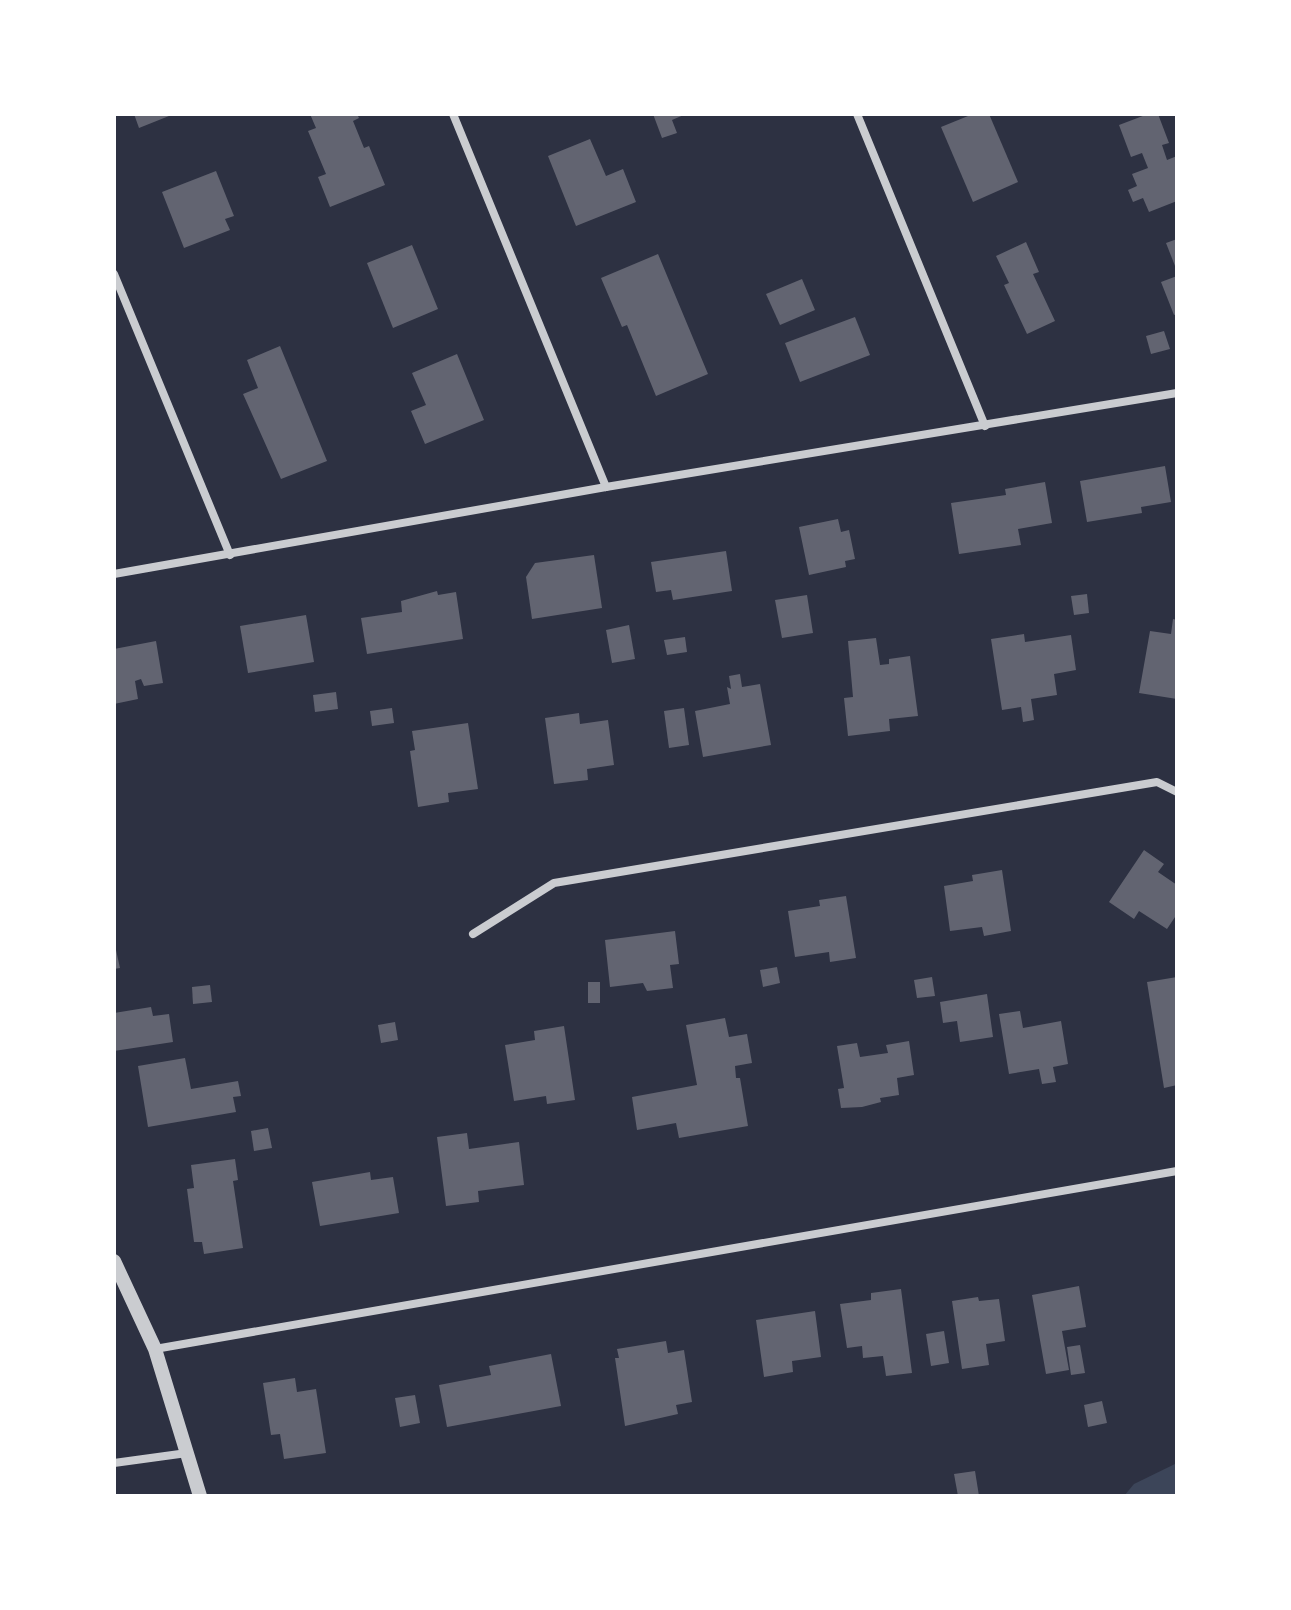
<svg xmlns="http://www.w3.org/2000/svg" width="1291" height="1610" viewBox="0 0 1291 1610" font-family="'Roboto Condensed',sans-serif">
  <style>
    .green { fill: #3c4559 }
    .building { fill: #626471 }
    .lines { fill: none; stroke-linecap: round; stroke-linejoin: round }
    .minor { stroke: #caccd0; stroke-width: 8 }
    .tertiary { stroke: #caccd0; stroke-width: 14 }
  </style>
  <rect width="100%" height="100%" fill="#2d3142"/>
  <!-- green -->
  <path class="green" d="M1177,1463V1496H1124L1134,1484Z"/>
  <!-- building -->
  <g class="building">
    <path d="M134,114H174L139,128Z"/>
    <path d="M310,114H357L359,118L353,121L364,148L369,146L385,185L330,207L318,177L326,174L308,131L316,128Z"/>
    <path d="M653,114H686L672,120L677,133L662,138Z"/>
    <path d="M973,114H989L1018,182L973,202L941,127Z"/>
    <path d="M1148,114H1158L1169,143L1162,145L1167,160L1177,156V201L1149,212L1143,198L1133,202L1128,190L1137,186L1132,174L1148,168L1142,153L1131,157L1119,125Z"/>
    <path d="M590,139L606,176L623,169L636,202L576,226L548,156Z"/>
    <path d="M216,171L234,216L225,219L230,230L184,248L162,192Z"/>
    <path d="M1177,239V271L1166,243Z"/>
    <path d="M1026,242L1039,272L1033,274L1055,321L1027,334L1004,285L1009,283L996,256Z"/>
    <path d="M412,245L438,309L393,328L367,263Z"/>
    <path d="M658,254L708,374L656,396L627,325L622,327L601,278Z"/>
    <path d="M1177,276V314L1174,315L1161,282Z"/>
    <path d="M802,279L815,310L780,325L766,294Z"/>
    <path d="M855,317L870,355L800,382L785,343Z"/>
    <path d="M1164,331L1170,349L1151,354L1146,336Z"/>
    <path d="M280,346L327,461L281,479L243,394L258,388L247,360Z"/>
    <path d="M457,354L484,420L425,444L411,411L426,405L412,373Z"/>
    <path d="M1165,466L1171,502L1141,507L1142,513L1087,522L1080,481Z"/>
    <path d="M1045,482L1052,523L1018,529L1021,545L959,554L951,503L1006,495L1005,489Z"/>
    <path d="M838,519L841,532L849,530L855,559L845,561L846,567L809,575L799,527Z"/>
    <path d="M726,551L732,591L673,600L671,590L656,592L651,562Z"/>
    <path d="M594,555L602,608L532,619L526,577L535,563Z"/>
    <path d="M437,591L438,595L456,592L463,639L367,654L361,618L402,612L401,601Z"/>
    <path d="M1087,594L1089,613L1074,615L1071,596Z"/>
    <path d="M807,595L813,633L782,638L775,600Z"/>
    <path d="M306,615L314,662L248,673L240,626Z"/>
    <path d="M1173,619L1177,620V699L1139,693L1150,631L1171,634Z"/>
    <path d="M629,625L635,659L612,663L606,630Z"/>
    <path d="M1024,634L1025,642L1071,635L1076,670L1054,674L1057,695L1031,699L1034,720L1023,722L1021,707L1002,710L991,639Z"/>
    <path d="M685,637L687,652L667,655L664,640Z"/>
    <path d="M876,638L880,665L889,664V659L910,656L918,716L889,719L890,731L848,736L844,698L853,697L848,641Z"/>
    <path d="M156,641L163,683L144,686L141,679L135,681L138,699L114,704V649Z"/>
    <path d="M740,674L742,687L760,684L771,745L703,757L695,711L730,704L727,687L731,689L729,676Z"/>
    <path d="M336,692L338,709L315,712L313,695Z"/>
    <path d="M392,708L394,723L372,726L370,711Z"/>
    <path d="M684,708L689,745L669,748L664,711Z"/>
    <path d="M579,713L580,724L608,720L614,765L587,769L588,780L554,784L545,718Z"/>
    <path d="M468,723L478,789L448,793L449,802L418,807L410,751L415,750L412,731Z"/>
    <path d="M1144,850L1164,864L1158,872L1177,885V914L1167,929L1139,911L1134,919L1109,902Z"/>
    <path d="M1002,870L1011,931L984,936L982,927L950,931L944,886L973,881L972,875Z"/>
    <path d="M846,896L856,958L830,962L829,952L795,957L788,911L820,906L819,900Z"/>
    <path d="M675,931L679,964L670,965L673,988L647,991L643,983L610,987L605,940Z"/>
    <path d="M114,941L120,968L114,969Z"/>
    <path d="M777,967L780,983L763,987L760,970Z"/>
    <path d="M932,977L935,996L917,998L914,980Z"/>
    <path d="M1177,977V1085L1164,1088L1147,982Z"/>
    <rect x="588" y="982" width="12" height="21"/>
    <path d="M210,985L212,1002L193,1004L192,987Z"/>
    <path d="M987,994L993,1037L960,1042L957,1021L943,1023L940,1002Z"/>
    <path d="M151,1007L153,1016L169,1014L173,1042L114,1051V1013Z"/>
    <path d="M1020,1011L1023,1028L1061,1021L1068,1064L1053,1067L1056,1082L1042,1084L1039,1069L1009,1074L999,1014Z"/>
    <path d="M725,1018L729,1037L747,1034L752,1063L735,1066L736,1078H740L748,1126L679,1138L676,1123L637,1130L632,1097L697,1085L686,1025Z"/>
    <path d="M395,1022L398,1040L381,1043L378,1025Z"/>
    <path d="M564,1026L575,1100L547,1104L546,1096L514,1101L505,1045L535,1040L534,1031Z"/>
    <path d="M909,1041L914,1075L897,1078L899,1095L880,1098L881,1102L862,1107L841,1108L838,1089L844,1088L837,1046L857,1043L860,1057L888,1053L886,1045Z"/>
    <path d="M185,1058L191,1089L238,1081L241,1096L233,1097L236,1112L148,1127L138,1066Z"/>
    <path d="M268,1128L272,1148L254,1151L251,1131Z"/>
    <path d="M467,1133L469,1149L519,1142L524,1185L478,1191L479,1202L446,1206L437,1137Z"/>
    <path d="M235,1159L238,1180L233,1181L243,1248L204,1254L202,1242H194L187,1189L194,1188L191,1165Z"/>
    <path d="M370,1172L371,1180L393,1177L399,1213L320,1226L312,1182Z"/>
    <path d="M1079,1286L1086,1327L1062,1331L1069,1370L1046,1374L1032,1295Z"/>
    <path d="M901,1289L912,1373L886,1376L883,1356L863,1358L862,1346L847,1348L840,1304L871,1300V1293Z"/>
    <path d="M978,1297L979,1301L999,1299L1005,1341L986,1344L989,1365L962,1369L952,1301Z"/>
    <path d="M815,1311L821,1357L792,1361L793,1372L764,1377L756,1320Z"/>
    <path d="M944,1331L949,1363L931,1366L926,1334Z"/>
    <path d="M666,1341L668,1353L684,1350L692,1402L676,1405L678,1414L625,1426L615,1358H619L617,1349Z"/>
    <path d="M1080,1345L1085,1373L1071,1375L1067,1347Z"/>
    <path d="M551,1354L561,1406L447,1427L439,1385L491,1375L489,1366Z"/>
    <path d="M295,1378L297,1392L316,1389L326,1453L284,1459L280,1434L271,1435L263,1383Z"/>
    <path d="M415,1395L420,1423L400,1427L395,1398Z"/>
    <path d="M1102,1401L1107,1423L1088,1427L1084,1405Z"/>
    <path d="M975,1471L979,1496H958L954,1474Z"/>
  </g>
  <g class="lines">
    <!-- minor -->
    <g class="minor">
      <path d="M453,114L606,487"/>
      <path d="M857,114L985,426"/>
      <path d="M114,274L230,555"/>
      <path d="M114,574L606,487L1177,393"/>
      <path d="M473,934L554,883L1157,782L1177,792"/>
      <path d="M155,1349L1177,1171"/>
      <path d="M114,1463L187,1453"/>
    </g>
    <!-- tertiary -->
    <path class="tertiary" d="M114,1261L155,1349L200,1496"/>
  </g>
  <!-- border -->
  <rect width="1291" height="1610" fill="none" stroke="#ffffff" stroke-width="232"/>
</svg>
